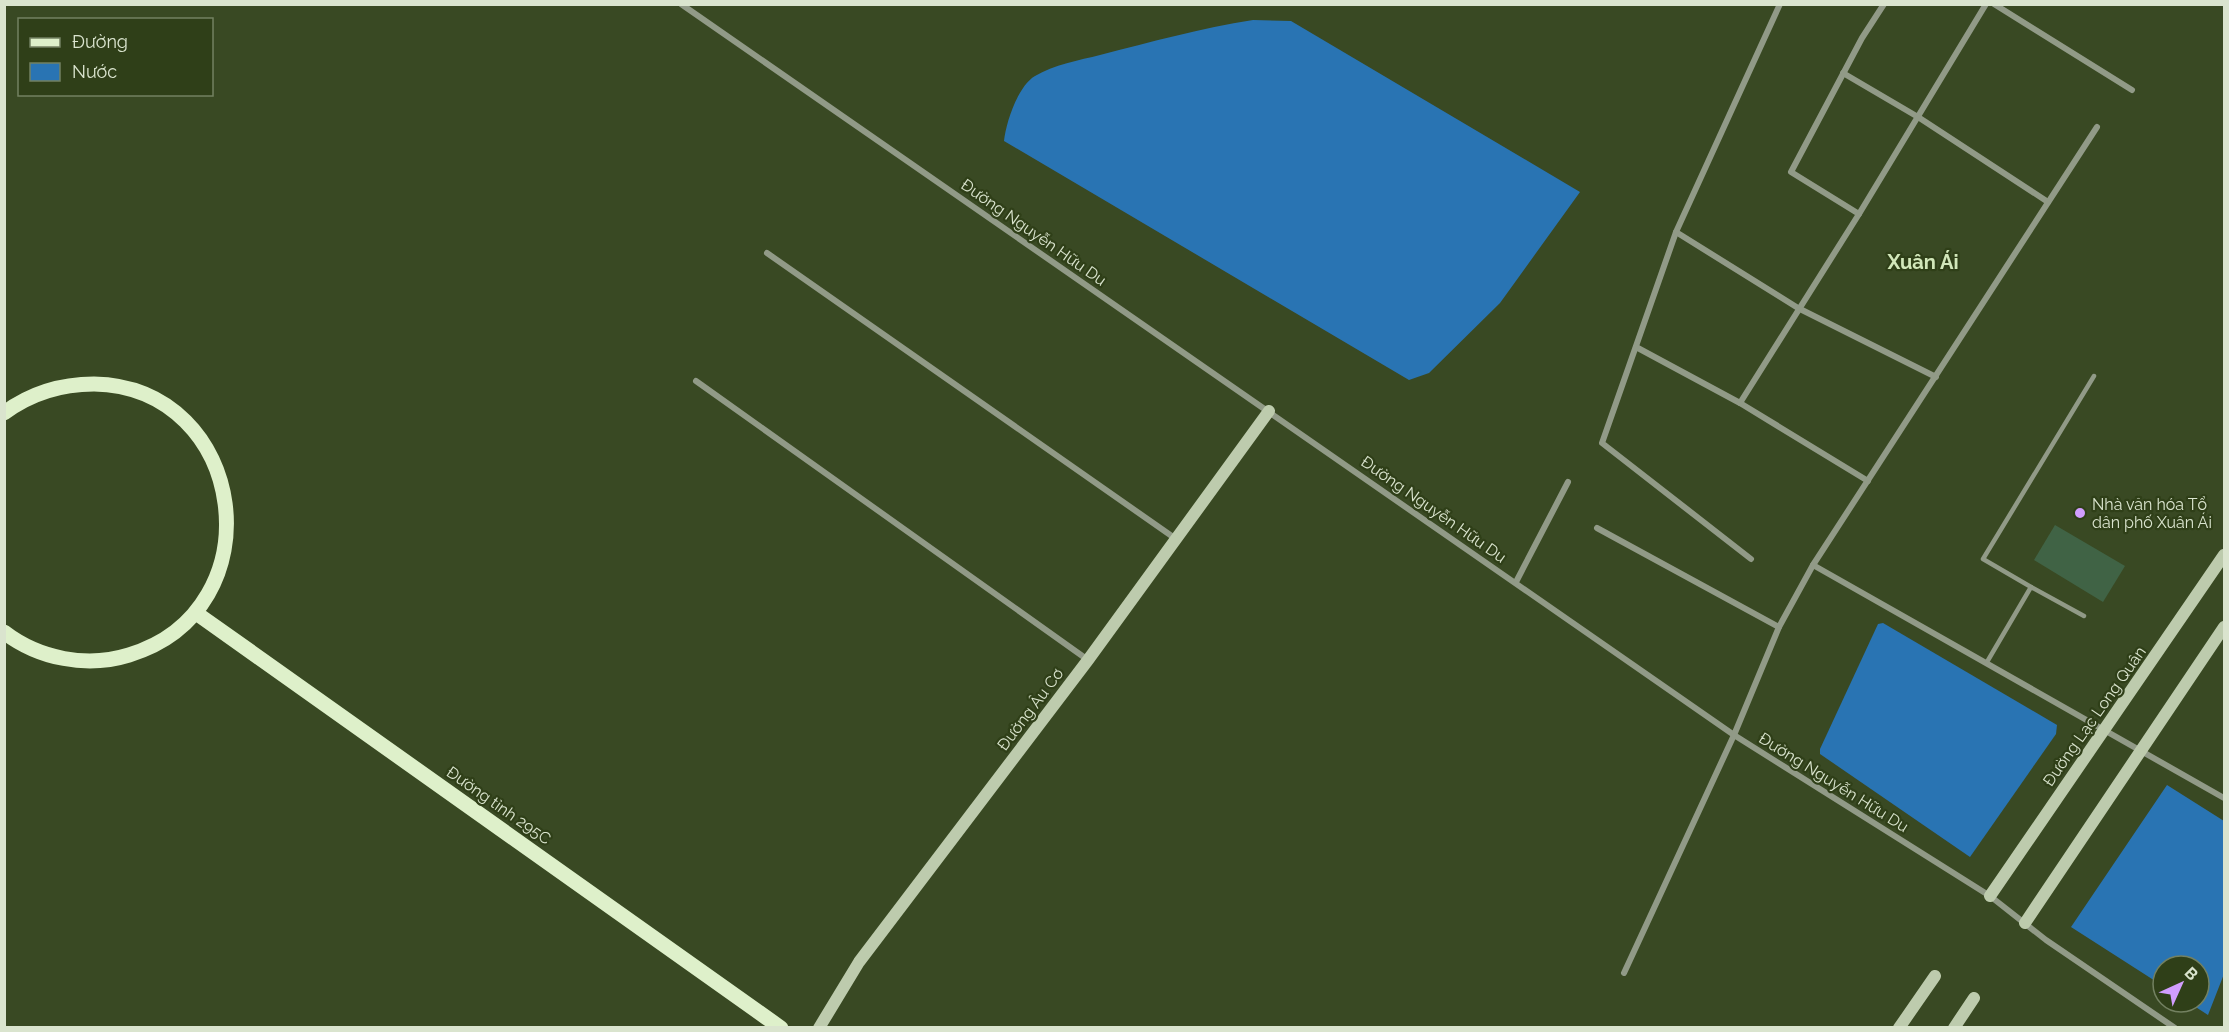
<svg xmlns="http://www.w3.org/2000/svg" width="2229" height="1032" viewBox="0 0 2229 1032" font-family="Raleway,sans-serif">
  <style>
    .water { fill: #2974b3 }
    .building { fill: #406345 }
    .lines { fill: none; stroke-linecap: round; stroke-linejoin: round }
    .lane { stroke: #919a87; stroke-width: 4.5 }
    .street { stroke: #919a87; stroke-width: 6 }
    .secondary { stroke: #bdcbad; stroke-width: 12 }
    .primary { stroke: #def0ca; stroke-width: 15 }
    .poi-dot { fill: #d19dfe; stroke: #2f3f18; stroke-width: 2 }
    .labels { text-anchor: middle; stroke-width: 4.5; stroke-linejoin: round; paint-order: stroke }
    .street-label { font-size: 16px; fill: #dae4ce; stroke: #2f3f18 }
    .poi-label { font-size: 16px; fill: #dae4ce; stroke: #2f3f18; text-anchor: start }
    .quarter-label { font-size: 20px; font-weight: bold; fill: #d2e7ba; stroke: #2f3f18 }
  </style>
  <rect width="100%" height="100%" fill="#394923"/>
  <!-- water -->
  <g class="water">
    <path d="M1253,20L1291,21L1580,192L1500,303L1429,373L1409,380L1004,141C1006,122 1018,86 1035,76C1053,65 1080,60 1100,55C1151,42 1201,28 1253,20Z"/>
    <path d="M1883,623L2057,725L2056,734L1970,857L1820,754V749L1878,624Z"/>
    <path d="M2167,785L2224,821V974L2208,1015L2188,1002H2199V966H2163V986L2071,927Z"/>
  </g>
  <!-- building -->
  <path class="building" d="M2055,525L2125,566L2103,602L2034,560Z"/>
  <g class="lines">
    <!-- lane -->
    <g class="lane">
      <path d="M2031,587L2084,616"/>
      <path d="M1987,662L2031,587L1983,559L2094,376"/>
    </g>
    <!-- street -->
    <g class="street">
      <path d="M681,4L1734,735L1990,896L2046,940L2175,1028"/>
      <path d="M1994,4L2132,90"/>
      <path d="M1843,73L1918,117L2048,202"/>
      <path d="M1859,214L1791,172L1862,38L1884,4"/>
      <path d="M1676,232L1798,308L1936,377"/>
      <path d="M767,253L1176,539"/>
      <path d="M1636,347L1740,403L1868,481"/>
      <path d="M696,381L1088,660"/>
      <path d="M1740,403L1859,214L1986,4"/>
      <path d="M1597,528L1779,627"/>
      <path d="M1751,559L1602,443L1676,232L1780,4"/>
      <path d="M1813,565L2224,798"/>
      <path d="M1516,582L1568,482"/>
      <path d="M1624,973L1734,735L1779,627L1813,565L2097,127"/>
    </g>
    <!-- secondary -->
    <g class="secondary">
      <path d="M1990,896L2224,555"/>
      <path d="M2025,923L2224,627"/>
      <path d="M819,1028L859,962L1088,660L1269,411"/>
      <path d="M1899,1028L1935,976"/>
      <path d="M1954,1028L1974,998"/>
    </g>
    <!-- primary -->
    <g class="primary">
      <path d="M4,413C31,393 61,384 94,384C248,387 278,610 129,655C87,668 39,659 4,632"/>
      <path d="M196,613L781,1028"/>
    </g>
  </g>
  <!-- markers -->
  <circle class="poi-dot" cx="2080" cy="513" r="6"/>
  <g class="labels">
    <!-- street labels -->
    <g class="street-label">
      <text transform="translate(1034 232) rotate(35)" y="6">Đường Nguyễn Hữu Du</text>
      <text transform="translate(1434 509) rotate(35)" y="6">Đường Nguyễn Hữu Du</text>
      <text transform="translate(1030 709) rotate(-53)" y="6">Đường Âu Cơ</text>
      <text transform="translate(2094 716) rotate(-55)" y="6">Đường Lạc Long Quân</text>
      <text transform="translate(1834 782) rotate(32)" y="6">Đường Nguyễn Hữu Du</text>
      <text transform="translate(499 805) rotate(35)" y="6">Đường tỉnh 295C</text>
    </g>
    <!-- poi labels -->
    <g class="poi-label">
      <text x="2092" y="510">Nhà văn hóa Tổ<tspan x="2092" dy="18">dân phố Xuân Ái</tspan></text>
    </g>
    <!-- quarter labels -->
    <g class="quarter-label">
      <text x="1923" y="269">Xuân Ái</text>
    </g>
  </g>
  <!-- border -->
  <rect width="2229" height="1032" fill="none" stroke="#dae4ce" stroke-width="12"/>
  <!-- legend -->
  <rect x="18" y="18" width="195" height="78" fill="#2f3f18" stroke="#738161" stroke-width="1.5"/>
  <rect x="30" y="38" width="30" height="9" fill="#def0ca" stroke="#738161" stroke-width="1.5"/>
  <text x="72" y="48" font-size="18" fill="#dae4ce">Đường</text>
  <rect x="30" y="63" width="30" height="18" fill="#2974b3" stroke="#738161" stroke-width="1.5"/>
  <text x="72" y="78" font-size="18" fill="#dae4ce">Nước</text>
  <!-- north arrow -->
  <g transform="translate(2181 984) rotate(45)"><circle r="28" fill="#2f3f18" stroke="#738161" stroke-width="1.5"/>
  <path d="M0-4.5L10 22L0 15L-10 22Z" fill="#d19dfe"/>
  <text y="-9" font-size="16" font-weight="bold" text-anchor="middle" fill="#dae4ce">B</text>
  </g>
</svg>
